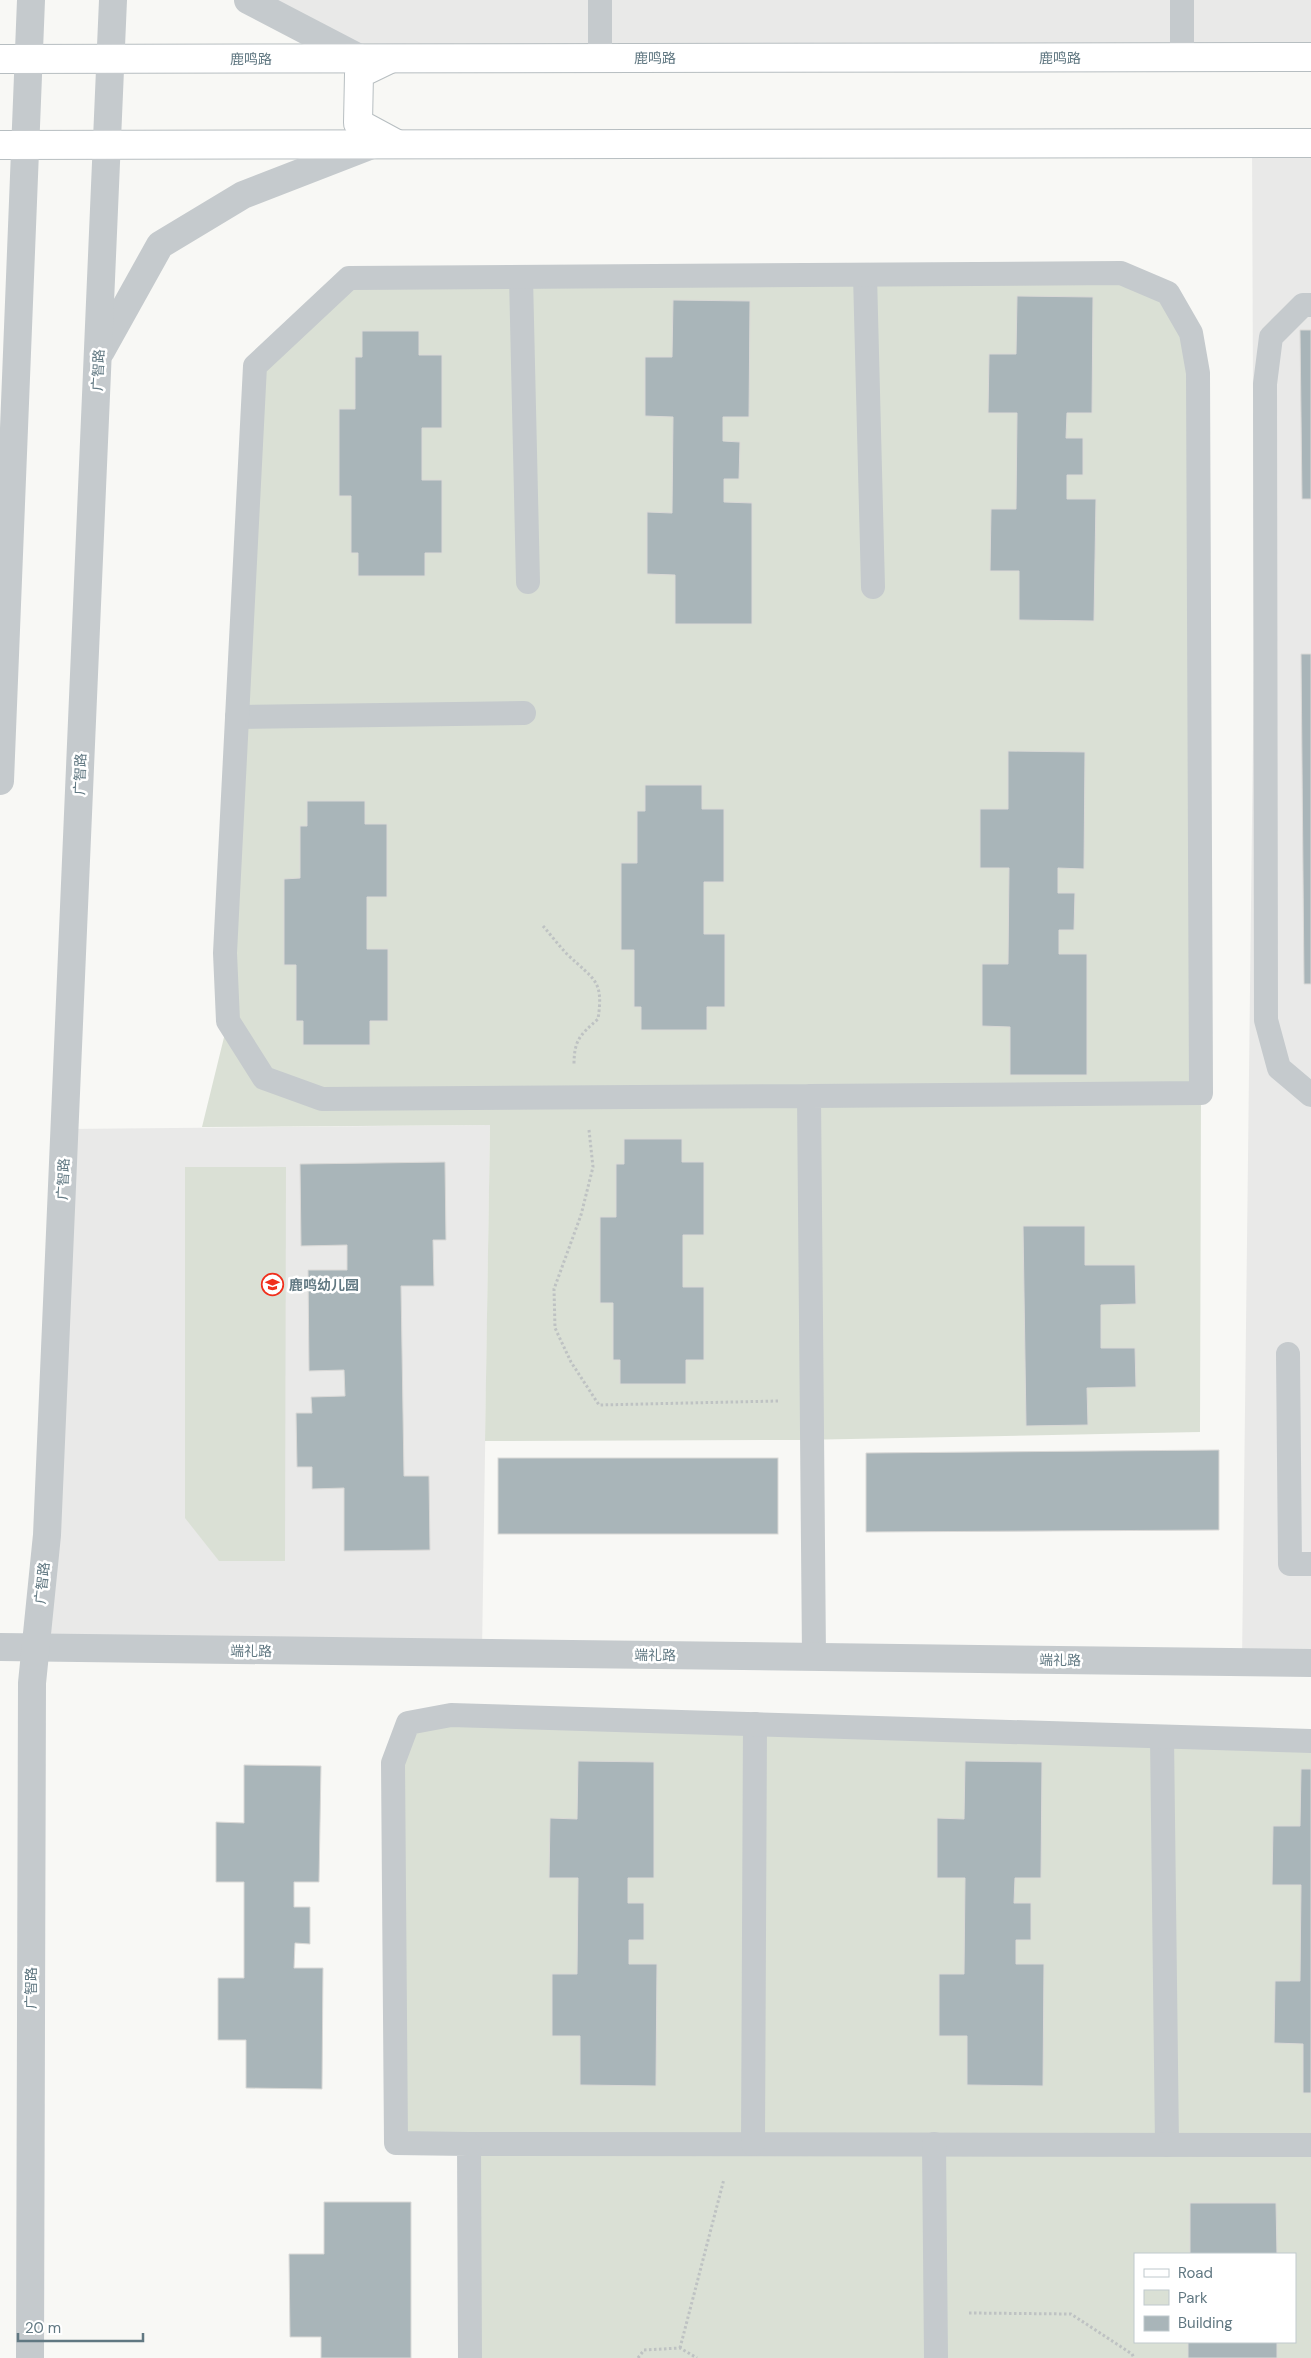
<svg xmlns="http://www.w3.org/2000/svg" width="1311" height="2358" viewBox="0 0 1311 2358" font-family="'DM Sans','Noto Sans SC',sans-serif">
  <style>
    .built { fill: #e9e9e8 }
    .green { fill: #dae0d5; fill-rule: evenodd }
    .building { fill: #a9b5b9; stroke: #dad9d7 }
    .lines { fill: none; stroke-linecap: round; stroke-linejoin: round }
    .secondary-casing { stroke: #b7bec1; stroke-width: 30 }
    .path { stroke: #bec2c3; stroke-width: 3; stroke-dasharray: 2.5 2.5; stroke-linecap: butt }
    .service { stroke: #c5cacd; stroke-width: 24 }
    .minor { stroke: #c5cacd; stroke-width: 28 }
    .tertiary { stroke: #c5cacd; stroke-width: 28 }
    .secondary { stroke: #fff; stroke-width: 28 }
    .labels { text-anchor: middle; stroke-width: 5; stroke-linejoin: round; paint-order: stroke }
    .street-label { font-size: 14px; fill: #617882; stroke: #fff }
    .poi-label { font-size: 14px; font-weight: bold; fill: #617882; stroke: #fff; text-anchor: start }
  </style>
  <rect width="100%" height="100%" fill="#f8f8f5"/>
  <!-- built -->
  <g class="built">
    <path d="M248,0H1311V57L361,59Z"/>
    <path d="M1252,143H1311V1663L1242,1662L1254,653Z"/>
    <path d="M490,1125L482,1653L36,1649L65,1129Z"/>
  </g>
  <!-- green -->
  <g class="green">
    <path d="M1121,273L1168,293L1191,333L1201,1093L1200,1432L799,1440L485,1441L490,1125L202,1127L228,1021L255,366L349,278Z"/>
    <path d="M185,1167H286L285,1561H219L185,1518Z"/>
    <path d="M408,1723L1311,1741V2358H470L469,2144L396,2143L393,1763ZM1135,2254H1295V2342H1135Z"/>
  </g>
  <!-- building -->
  <g class="building">
    <path d="M1017,296L1093,297L1092,413H1067L1066,438H1083V475H1067V499H1096L1094,621L1019,620V571H990L991,509H1016L1017,413H988L989,354H1016Z"/>
    <path d="M673,300L750,301L749,417H723V441L740,442L739,479H724V502L752,503V624H675V575L647,574V512L672,513L673,417L645,416V357H672Z"/>
    <path d="M1300,330H1311V499H1302Z"/>
    <path d="M362,331H419V355H442V428H422V480H442V553H425V576H358V553H351V496H339V409H355V357H362Z"/>
    <path d="M1301,654H1311V984H1304Z"/>
    <path d="M1008,751L1085,752L1084,869L1058,868V893H1075L1074,930H1059V954H1087V1075H1010V1027L982,1026V964H1008L1009,868H980V809H1008Z"/>
    <path d="M645,785H702V809H724V882H704V934H725V1007H707V1030H641V1007H634V950H621V863H637V811H645Z"/>
    <path d="M307,801H365V824H387V897H367V949H388V1021H370V1045H303V1021H296V965H284V879L300,878V826H307Z"/>
    <path d="M624,1139H682V1162H704V1235H683V1287H704V1360H686V1384H620V1360H613V1303H600V1217H616V1164H624Z"/>
    <path d="M445,1162L446,1240H433L434,1286H401L404,1476H429L430,1550L344,1551V1488L312,1489V1467H297L296,1413H312L311,1397L345,1396L344,1370L309,1371L308,1270H347V1245L301,1246L300,1164Z"/>
    <path d="M1023,1226H1085V1265H1135L1136,1304L1101,1305V1348H1135L1136,1387L1087,1388L1088,1425L1026,1426Z"/>
    <path d="M1219,1450V1530L866,1532V1453Z"/>
    <rect x="498" y="1458" width="280" height="76"/>
    <path d="M578,1761L654,1762V1878H628V1903H644V1940H629V1964H657L656,2086L580,2085V2036H552V1974H577L578,1878H549L550,1818L577,1819Z"/>
    <path d="M965,1761L1042,1762L1041,1878H1015L1014,1903H1031V1940H1016V1964H1044L1043,2086L967,2085V2036H939V1974H964L965,1878H937V1818L964,1819Z"/>
    <path d="M244,1765L321,1766L319,1882H294V1907H310V1944L295,1943L294,1968H323L322,2089L246,2088V2040H218V1978H244V1882H216V1822L244,1823Z"/>
    <path d="M1301,1769H1311V2093H1303V2044L1274,2043L1275,1981H1300L1301,1885H1272L1273,1826H1300Z"/>
    <path d="M324,2202H411V2358H321V2337H290L289,2254H324Z"/>
    <path d="M1190,2203H1276L1277,2254H1190Z"/>
    <rect x="1188" y="2342" width="89" height="16"/>
  </g>
  <g class="lines">
    <defs>
      <g id="secondary">
        <path d="M0,59L1311,57"/>
        <path d="M390,59L359,74L358,123L395,143"/>
        <path d="M0,145L1311,143"/>
      </g>
    </defs>
    <!-- secondary casing -->
    <use href="#secondary" class="secondary-casing"/>
    <!-- path -->
    <g class="path">
      <path d="M543,926C551,935 559,946 568,955C594,980 604,980 598,1019C580,1035 574,1040 574,1065"/>
      <path d="M589,1130L593,1167L581,1215L554,1289L555,1328L571,1362L599,1405L778,1401"/>
      <path d="M969,2313L1071,2314L1132,2354L1134,2358"/>
      <path d="M680,2348L724,2179"/>
      <path d="M638,2358L644,2350L680,2348L697,2358"/>
    </g>
    <!-- service -->
    <g class="service">
      <path d="M1182,0V58"/>
      <path d="M600,58V0"/>
      <path d="M865,275L873,587"/>
      <path d="M521,277L528,582"/>
      <path d="M1311,305H1303L1271,337L1265,384L1266,1020L1279,1068L1311,1095"/>
      <path d="M237,717L524,713"/>
      <path d="M809,1096L1201,1093L1198,373L1191,333L1168,293L1121,273L349,278L255,366L225,953L228,1021L264,1078L322,1099L809,1096L814,1657"/>
      <path d="M1288,1354L1290,1564H1311"/>
      <path d="M1162,1737L1167,2145"/>
      <path d="M469,2144L1311,2145"/>
      <path d="M753,2144L755,1724"/>
      <path d="M934,2144L936,2358"/>
      <path d="M470,2358L469,2144L396,2143L393,1763L408,1723L451,1715L1311,1741"/>
    </g>
    <!-- minor -->
    <path class="minor" d="M0,1647L1311,1663"/>
    <!-- tertiary -->
    <g class="tertiary">
      <path d="M248,0L361,59"/>
      <path d="M101,351L160,245L243,195L372,145"/>
      <path d="M0,781L31,0"/>
      <path d="M30,2358L32,1683L47,1535L113,0"/>
    </g>
    <!-- secondary -->
    <use href="#secondary" class="secondary"/>
  </g>
  <!-- icons -->
  <defs>
    <symbol id="school-ring" viewBox="-11 -11 22 22"><circle r="9.5" fill="#fff" stroke="#f02f1c" stroke-width="1.5"/><path d="M0-5L7-2L0 1L-7-2ZM-4 1L0 2.5L4 1V4Q0 6-4 4Z" fill="#f02f1c"/></symbol>
  </defs>
  <g fill-rule="evenodd">
    <use href="#school-ring" x="260" y="1272" width="25" height="25"/>
  </g>
  <g class="labels">
    <!-- street labels -->
    <g class="street-label">
      <text x="655" y="63">鹿鸣路</text>
      <text x="1060" y="63">鹿鸣路</text>
      <text x="251" y="64">鹿鸣路</text>
      <text transform="translate(98 370) rotate(-87)" y="5">广智路</text>
      <text transform="translate(80 774) rotate(-88)" y="5">广智路</text>
      <text transform="translate(63 1179) rotate(-87)" y="5">广智路</text>
      <text transform="translate(42 1583) rotate(-84)" y="5">广智路</text>
      <text transform="translate(251 1651) rotate(1)" y="5">端礼路</text>
      <text transform="translate(655 1655) rotate(1)" y="5">端礼路</text>
      <text transform="translate(1060 1660) rotate(1)" y="5">端礼路</text>
      <text transform="translate(31 1988) rotate(-90)" y="5">广智路</text>
    </g>
    <!-- poi labels -->
    <g class="poi-label">
      <text x="289" y="1290">鹿鸣幼儿园</text>
    </g>
  </g>
  <!-- legend -->
  <rect x="1134" y="2253" width="162" height="90" fill="#ffffff" stroke="#c0c9cd"/>
  <rect x="1144" y="2269" width="25" height="8" fill="#ffffff" stroke="#c0c9cd"/>
  <text x="1178" y="2278" font-size="15" fill="#617882">Road</text>
  <rect x="1144" y="2290" width="25" height="15" fill="#dae0d5" stroke="#c0c9cd"/>
  <text x="1178" y="2303" font-size="15" fill="#617882">Park</text>
  <rect x="1144" y="2316" width="25" height="15" fill="#a9b5b9" stroke="#c0c9cd"/>
  <text x="1178" y="2328" font-size="15" fill="#617882">Building</text>
  <!-- scale -->
  <path d="M18 2333v8h125v-8" fill="none" stroke="#617882" stroke-width="2.5"/>
  <text x="25" y="2333" font-size="15" fill="#617882" stroke="#ffffff" stroke-width="4" paint-order="stroke">20 m</text>
</svg>
